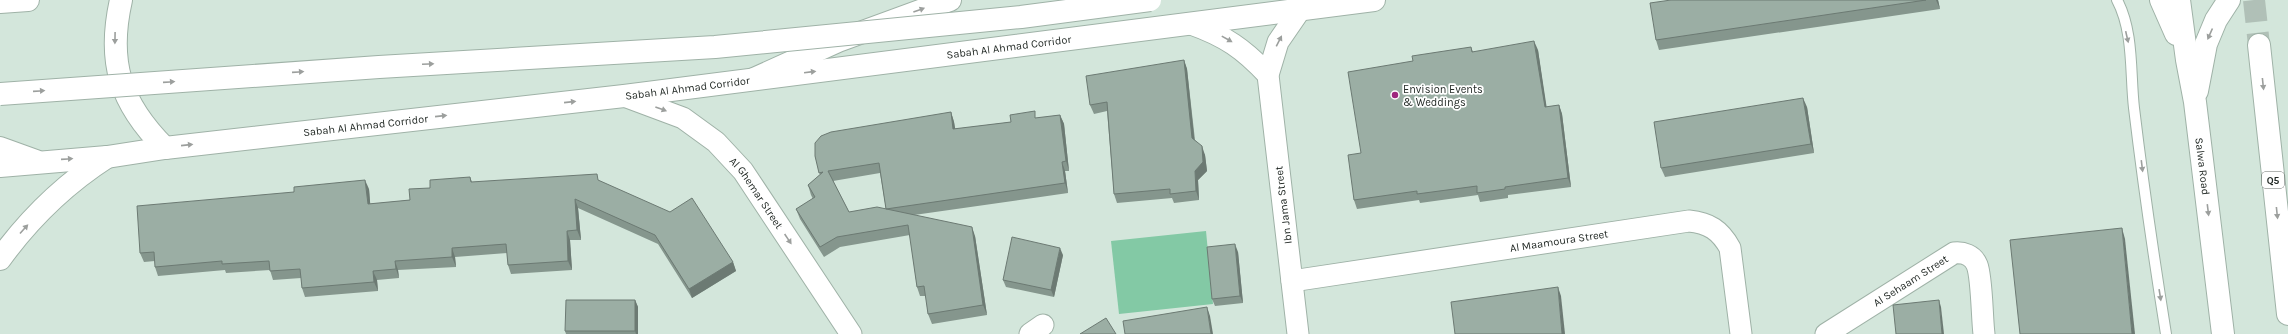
<svg xmlns="http://www.w3.org/2000/svg" width="2288" height="334" viewBox="0 0 2288 334" font-family="Karla,sans-serif">
  <style>
    .green { fill: #83c9a5 }
    .lines { fill: none; stroke-linecap: round; stroke-linejoin: round }
    .motorway-tunnel { stroke: #b0c0b7; stroke-width: 22; stroke-dasharray: 22 11; stroke-linecap: butt }
    .service-casing { stroke: #9fb2a7; stroke-width: 12 }
    .minor-casing { stroke: #9fb2a7; stroke-width: 23 }
    .tertiary-casing { stroke: #9fb2a7; stroke-width: 24 }
    .secondary-casing { stroke: #9fb2a7; stroke-width: 24 }
    .trunk-casing { stroke: #9fb2a7; stroke-width: 24 }
    .motorway-casing { stroke: #9fb2a7; stroke-width: 24 }
    .service { stroke: #fff; stroke-width: 10 }
    .minor { stroke: #fff; stroke-width: 21 }
    .tertiary { stroke: #fff; stroke-width: 22 }
    .secondary { stroke: #fff; stroke-width: 22 }
    .trunk { stroke: #fff; stroke-width: 22 }
    .motorway { stroke: #fff; stroke-width: 22 }
    .trunk-bridge-casing { stroke: #9fb2a7; stroke-width: 24; stroke-linecap: butt }
    .trunk-bridge { stroke: #fff; stroke-width: 22 }
    .wall { fill: #85968d; fill-rule: evenodd }
    .shaded-wall { fill: #6c7a73 }
    .building { fill: #9baea4; stroke: #6c7a73 }
    .oneway { fill: #9c9f9d }
    .poi-dot { fill: #9f267e; stroke: #fff; stroke-width: 1.5 }
    .labels { text-anchor: middle; stroke-width: 3.5; stroke-linejoin: round; paint-order: stroke }
    .shield { fill: #fff; stroke: #656a67; stroke-width: 1 }
    .shield-label { font-size: 10px; font-weight: bold; fill: #232a26 }
    .street-label { font-size: 11px; fill: #232a26; stroke: #fff }
    .poi-label { font-size: 11px; fill: #232a26; stroke: #fff; text-anchor: start }
  </style>
  <rect width="100%" height="100%" fill="#d3e6db"/>
  <!-- green -->
  <path class="green" d="M1206,231L1213,304L1119,314L1111,241Z"/>
  <g class="lines">
    <!-- motorway-tunnel -->
    <path class="motorway-tunnel" d="M2254,0L2259,45"/>
    <defs>
      <path id="service" d="M2117,0C2134,32 2130,73 2134,108C2143,183 2154,259 2166,334"/>
      <g id="minor">
        <path d="M1191,24C1225,36 1244,49 1268,75"/>
        <path id="s1" d="M624,96L683,118L716,142L743,171L851,334"/>
        <path id="s2" d="M1292,281L1689,221C1709,223 1720,230 1730,248L1741,334"/>
        <path d="M1030,334L1043,325"/>
        <path d="M1298,334L1268,75L1278,42L1300,10"/>
        <path id="s3" d="M1826,334L1954,253C1963,252 1973,255 1977,265C1982,277 1982,319 1984,334"/>
      </g>
      <g id="tertiary">
        <path d="M121,0C107,62 120,103 165,148"/>
        <path id="s4" d="M0,166L107,157L165,148L624,96L1374,0"/>
      </g>
      <g id="secondary">
        <path d="M2161,0L2176,34"/>
        <path id="s5" d="M2179,0L2187,60L2195,102L2223,334"/>
        <path d="M754,79L838,41L950,0"/>
        <path d="M2197,91L2206,44L2216,20L2229,0"/>
        <path d="M0,148L36,161"/>
        <path d="M0,259C29,219 65,184 107,157"/>
      </g>
      <path id="trunk" d="M0,2L28,0"/>
      <path id="motorway" d="M2259,45L2288,314"/>
    </defs>
    <!-- service casing -->
    <use href="#service" class="service-casing"/>
    <!-- minor casing -->
    <use href="#minor" class="minor-casing"/>
    <!-- tertiary casing -->
    <use href="#tertiary" class="tertiary-casing"/>
    <!-- secondary casing -->
    <use href="#secondary" class="secondary-casing"/>
    <!-- trunk casing -->
    <use href="#trunk" class="trunk-casing"/>
    <!-- motorway casing -->
    <use href="#motorway" class="motorway-casing"/>
    <!-- service -->
    <use href="#service" class="service"/>
    <!-- minor -->
    <use href="#minor" class="minor"/>
    <!-- tertiary -->
    <use href="#tertiary" class="tertiary"/>
    <!-- secondary -->
    <use href="#secondary" class="secondary"/>
    <!-- trunk -->
    <use href="#trunk" class="trunk"/>
    <!-- motorway -->
    <use href="#motorway" class="motorway"/>
    <defs>
      <path id="trunk-bridge" d="M0,94L379,67L715,47L1021,17L1150,0"/>
    </defs>
    <!-- trunk-bridge casing -->
    <use href="#trunk-bridge" class="trunk-bridge-casing"/>
    <!-- trunk-bridge -->
    <use href="#trunk-bridge" class="trunk-bridge"/>
  </g>
  <!-- wall -->
  <g class="wall">
    <path d="M1671,0H1938L1940,9L1659,50L1656,40Z"/>
    <path d="M1471,47L1473,52L1538,50L1546,107L1559,105L1562,114L1571,187L1508,195V198L1480,202L1478,195L1420,203L1419,200L1357,209L1354,200L1361,153L1413,61Z"/>
    <path d="M1184,60L1187,69L1195,140L1205,155L1207,171L1198,180L1199,200L1174,203L1172,198L1117,203L1114,194L1107,111L1094,114L1090,105Z"/>
    <path d="M1807,107L1814,153L1665,177L1661,168Z"/>
    <path d="M951,112L954,122L955,129L1011,122L1060,115L1064,124L1069,171H1065L1068,193L914,215L975,236L987,315L932,324L928,314L926,296H920L917,287L910,235L840,247L824,257L800,219L796,209L813,199L811,195L808,185L820,175L815,156ZM880,173L886,209L849,212L833,181Z"/>
    <path d="M470,177L472,182L600,181L733,262L736,271L692,298L658,244L578,208L581,240H570L572,270L511,274L508,265L507,253L455,257L456,267L398,270L399,278L377,280L378,291L305,297L302,288L301,278L273,280L270,270L226,273L225,270L158,276L155,267V261L144,262L140,253L369,189L370,204L410,200L430,188Z"/>
    <path d="M1238,252L1243,303L1215,306L1212,299Z"/>
    <path d="M1063,255L1054,297L1006,287L1003,280Z"/>
    <path d="M635,300L638,307V334H566L565,331Z"/>
  </g>
  <!-- shaded-wall -->
  <g class="shaded-wall">
    <path d="M1936,0H1938L1940,9Z"/>
    <path d="M1534,41L1538,50L1548,116L1545,107Z"/>
    <path d="M1184,60L1187,69L1195,146L1192,138Z"/>
    <path d="M1803,98L1807,107L1814,153L1811,144Z"/>
    <path d="M1559,105L1562,114L1571,187L1568,178Z"/>
    <path d="M951,112L954,122L957,139L953,129Z"/>
    <path d="M1060,115L1064,124L1069,171L1066,161Z"/>
    <path d="M1202,146L1205,155L1207,171L1198,180L1199,200L1196,191L1195,171Z"/>
    <path d="M1062,162L1065,171L1068,193L1065,183Z"/>
    <path d="M365,180L369,189L371,213L368,204Z"/>
    <path d="M575,199L578,208L581,240L577,230Z"/>
    <path d="M972,227L975,236L987,315L983,305Z"/>
    <path d="M2122,228L2125,239L2135,334H2132Z"/>
    <path d="M567,231L570,240L572,270L568,261Z"/>
    <path d="M1235,244L1238,252L1243,303L1240,296Z"/>
    <path d="M452,248L455,257L456,267L452,257Z"/>
    <path d="M1060,248L1063,255L1054,297L1051,290Z"/>
    <path d="M395,261L398,270L399,278L396,269Z"/>
    <path d="M733,262L736,271L692,298L689,289Z"/>
    <path d="M373,271L377,280L378,291L374,282Z"/>
    <path d="M1558,287L1561,296L1565,334H1562Z"/>
    <path d="M635,300L638,307V334H636L635,331Z"/>
    <path d="M1939,300L1941,307L1944,334H1942Z"/>
    <path d="M1207,307L1210,316L1213,334H1211Z"/>
  </g>
  <!-- building -->
  <g class="building">
    <path d="M1671,0H1926L1656,40L1650,3Z"/>
    <path d="M1534,41L1545,107L1559,105L1568,178L1505,187V189L1477,193V186L1417,194V191L1354,200L1348,155L1361,153L1348,72L1413,61L1412,56L1471,47L1472,52Z"/>
    <path d="M1184,60L1192,138L1202,146L1203,162L1195,171L1196,191L1170,194V189L1114,194L1107,102L1090,105L1086,76Z"/>
    <path d="M1803,98L1811,144L1661,168L1654,122Z"/>
    <path d="M1035,111V118L1060,115L1066,161L1062,162L1065,183L886,209L879,163L828,171L849,212L877,207L972,227L983,305L928,314L924,286L917,287L908,225L837,237L820,247L796,209L815,197L808,185L823,172L819,173L815,156V143L821,136L831,132L951,112L953,129L1011,122L1010,115Z"/>
    <path d="M597,174L598,180L670,212L692,198L733,262L689,289L655,235L575,199L577,230L567,231L568,261L508,265L506,244L452,248V257L395,261L396,269L373,271L374,282L302,288L300,269L270,271L269,261L222,264V261L155,267L154,252L140,253L137,206L294,192V187L365,180L368,204L410,200L409,189L430,188V180L470,177L471,182Z"/>
    <path d="M2122,228L2132,334H2020L2010,240Z"/>
    <path d="M1012,237L1060,248L1051,290L1003,280Z"/>
    <path d="M1235,244L1240,296L1212,299L1207,247Z"/>
    <path d="M1558,287L1562,334H1455L1451,302Z"/>
    <path d="M566,300H635V331H565Z"/>
    <path d="M1939,300L1942,334H1896L1893,305Z"/>
    <path d="M1207,307L1211,334H1125L1123,321Z"/>
    <path d="M1106,318L1116,334H1080Z"/>
  </g>
  <!-- one-way arrows -->
  <defs><path id="oneway-solid" d="M-6-.8H1V-3.2L6.5 0L1 3.2V.8H-6Z"/></defs>
  <g class="oneway">
    <use href="#oneway-solid" transform="translate(919 10) rotate(-20)"/>
    <use href="#oneway-solid" transform="translate(2210 34) rotate(114)"/>
    <use href="#oneway-solid" transform="translate(2127 37) rotate(77)"/>
    <use href="#oneway-solid" transform="translate(115 38) rotate(91)"/>
    <use href="#oneway-solid" transform="translate(1227 39) rotate(29)"/>
    <use href="#oneway-solid" transform="translate(1279 41) rotate(-63)"/>
    <use href="#oneway-solid" transform="translate(428 64) rotate(-3)"/>
    <use href="#oneway-solid" transform="translate(298 72) rotate(-4)"/>
    <use href="#oneway-solid" transform="translate(810 72) rotate(-7)"/>
    <use href="#oneway-solid" transform="translate(169 82) rotate(-4)"/>
    <use href="#oneway-solid" transform="translate(2263 84) rotate(84)"/>
    <use href="#oneway-solid" transform="translate(39 91) rotate(-4)"/>
    <use href="#oneway-solid" transform="translate(570 102) rotate(-6)"/>
    <use href="#oneway-solid" transform="translate(661 109) rotate(20)"/>
    <use href="#oneway-solid" transform="translate(441 116) rotate(-6)"/>
    <use href="#oneway-solid" transform="translate(187 145) rotate(-6)"/>
    <use href="#oneway-solid" transform="translate(67 159) rotate(-4)"/>
    <use href="#oneway-solid" transform="translate(2142 166) rotate(83)"/>
    <use href="#oneway-solid" transform="translate(2208 210) rotate(83)"/>
    <use href="#oneway-solid" transform="translate(2277 213) rotate(84)"/>
    <use href="#oneway-solid" transform="translate(24 229) rotate(-48)"/>
    <use href="#oneway-solid" transform="translate(788 239) rotate(56)"/>
    <use href="#oneway-solid" transform="translate(2160 295) rotate(81)"/>
  </g>
  <!-- markers -->
  <circle class="poi-dot" cx="1395" cy="95" r="4"/>
  <g class="labels">
    <!-- shield labels -->
    <rect class="shield" x="2262" y="172" width="22" height="16" rx="3"/>
    <g class="shield-label">
      <text x="2273" y="184">Q5</text>
    </g>
    <!-- street labels -->
    <g class="street-label">
      <text dy="4" stroke="none"><textPath href="#s4" startOffset="1016">Sabah Al Ahmad Corridor</textPath></text>
      <text dy="4" stroke="none"><textPath href="#s4" startOffset="692">Sabah Al Ahmad Corridor</textPath></text>
      <text dy="4" stroke="none"><textPath href="#s4" startOffset="368">Sabah Al Ahmad Corridor</textPath></text>
      <text dy="4" stroke="none"><textPath href="#s5" startOffset="168">Salwa Road</textPath></text>
      <text dy="4" stroke="none"><textPath href="#s1" startOffset="169">Al Ghemar Street</textPath></text>
      <text transform="translate(1283 205) rotate(-97)" y="4">Ibn Jama Street</text>
      <text dy="4" stroke="none"><textPath href="#s2" startOffset="270">Al Maamoura Street</textPath></text>
      <text dy="4" stroke="none"><textPath href="#s3" startOffset="100">Al Sehaam Street</textPath></text>
    </g>
    <!-- poi labels -->
    <g class="poi-label">
      <text x="1403" y="93">Envision Events<tspan x="1403" dy="13">&amp; Weddings</tspan></text>
    </g>
  </g>
</svg>
